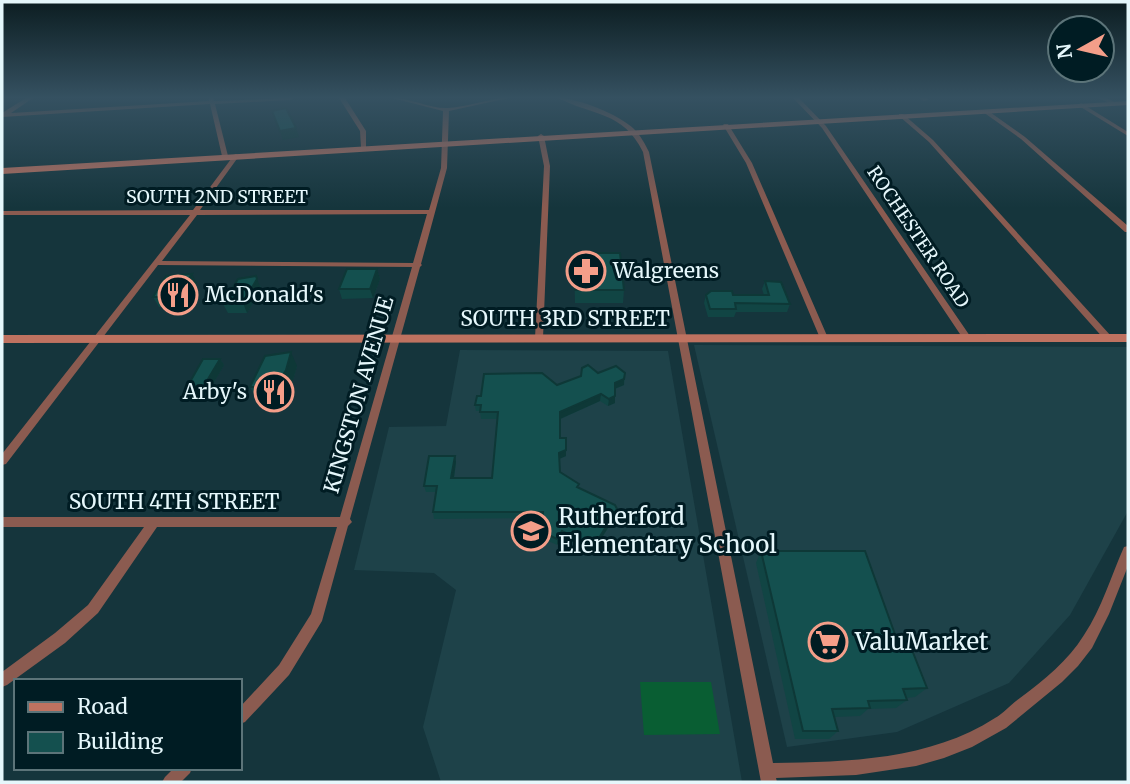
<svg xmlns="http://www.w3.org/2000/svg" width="1130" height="784" viewBox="0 0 1130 784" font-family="Merriweather,serif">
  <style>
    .built { fill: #1e4249 }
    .green { fill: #095e33 }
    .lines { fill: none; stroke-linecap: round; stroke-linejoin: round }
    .street { fill: #8b5b50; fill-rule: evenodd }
    .secondary { fill: #be7260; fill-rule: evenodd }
    .wall { fill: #114544 }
    .shaded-wall { fill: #0e3837 }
    .building { fill: #14504f; stroke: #0e3837; stroke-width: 2 }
    .labels { text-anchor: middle; stroke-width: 6; stroke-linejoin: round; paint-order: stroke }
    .far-street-label { font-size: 18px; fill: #e5f7fb; stroke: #001c23 }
    .poi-label { font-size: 21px; fill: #e5f7fb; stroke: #001c23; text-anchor: start }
    .street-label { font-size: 21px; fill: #e5f7fb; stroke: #001c23 }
    .near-poi-label { font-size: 24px; fill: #e5f7fb; stroke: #001c23; text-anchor: start }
  </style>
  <rect width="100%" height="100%" fill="#15353c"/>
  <!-- built -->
  <g class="built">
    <path d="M694,345L1128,347V511L1070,615L1009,683L897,732L787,747Z"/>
    <path d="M460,350L668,351L742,782H441L423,727L456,590L434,573L354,570L389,427L446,426Z"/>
  </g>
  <!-- green -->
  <path class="green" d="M640,682H711L720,734L644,735Z"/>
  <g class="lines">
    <!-- street -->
    <g class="street">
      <path d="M26,98H33L11,113L209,101V98H213L214,101L293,98L290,100L215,104L228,156L225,158L222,156L210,104L2,117V113Z"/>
      <path d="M339,98H345L366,131V148L361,147L360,131Z"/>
      <path d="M392,98C411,98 431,109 448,108C468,107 488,98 509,98L449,111L447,168L421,264L422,265L420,267L350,519L352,522L348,526L322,621L289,675L245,722L240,724V707L279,665L311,614L337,527H157L98,613L65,643L7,685L2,687V672L55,633L88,605L144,527H2V517H340L412,267L158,265L6,464L2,465V454L190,215H2V211L193,210L234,155L236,154L239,156L200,210H429L441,168L443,111ZM427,214L413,263L162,261L197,215Z"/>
      <path d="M558,98C578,98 620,115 634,129C641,136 645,144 649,152L773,763C848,762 930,760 995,718C1004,713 1011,704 1020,698C1044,680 1068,661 1084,635C1102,608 1111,576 1124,547L1128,546V566L1109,614L1092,648L1078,666L1062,682L1006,728L972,747L944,758L916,766L856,775L776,778L777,782H761L643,152C623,111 593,116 558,98Z"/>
      <path d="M793,98H799L826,126L970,336L971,338L970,340H964L822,128Z"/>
      <path d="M920,98H926L928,100L923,101Z"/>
      <path d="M1098,98H1106L1119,104L1114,105Z"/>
      <path d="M1081,103L1128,132V136L1079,106L1078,105Z"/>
      <path d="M983,110H987L1025,137L1128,226V232H1125L1021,139L983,112Z"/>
      <path d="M899,114H903L933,140L1111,336L1112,338L1111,340H1105L929,142L899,116Z"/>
      <path d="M724,124H728L752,163L828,338L827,340L824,341L820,338L746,163L723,125Z"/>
      <path d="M541,134L544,136L550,166L543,338L539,341L535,338L544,166L538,136Z"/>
      <path d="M174,768H192L190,773L181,782H162L165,777Z"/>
    </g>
    <!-- secondary -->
    <g class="secondary">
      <path d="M1128,101V105L2,174V168Z"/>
      <path d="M1128,334V342L2,343V335Z"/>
    </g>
  </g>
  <!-- wall -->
  <g class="wall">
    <path d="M574,253L624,290L623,303H575Z"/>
    <path d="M377,269L380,279L373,298L342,299L339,289Z"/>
    <path d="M765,281L790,304L787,312H736L734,317H708L704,303L706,295H764L762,289Z"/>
    <path d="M197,283L181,307H159L153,297Z"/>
    <path d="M260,285L261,289L247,313H228L223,304Z"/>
    <path d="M220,359L224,365L206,396H191L186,389Z"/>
    <path d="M297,366L292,383L283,400H257L250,387Z"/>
    <path d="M598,373H625L624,385L615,389V403L608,406L600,401L560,419V438L566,444V456L559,459L560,472L579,488L617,509L616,515L593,552L562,537L557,545L542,538L543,518L434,519L433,512L436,492H426L424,486L456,462L454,478H492L497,419H481L480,411H476L475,405L557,385Z"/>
    <path d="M761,551L901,651L927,688L915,697L906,698L907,700L896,708L868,709L860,716L835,717L838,731L829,739H795L756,563Z"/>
  </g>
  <!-- shaded-wall -->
  <g class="shaded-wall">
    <path d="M296,128L299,137L283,140L280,131Z"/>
    <path d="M377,269L380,279L373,298L370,289Z"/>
    <path d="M192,274L197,283L181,307L175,297Z"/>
    <path d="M256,276L261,289L247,313L243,303Z"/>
    <path d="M291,352L297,366L292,383L283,400L276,387Z"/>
    <path d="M220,359L224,365L206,396L202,389Z"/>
    <path d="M624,379V385L614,389L615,383Z"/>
    <path d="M601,394L600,401L560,419V412Z"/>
    <path d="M615,396V403L608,406L609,399Z"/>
    <path d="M566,450V456L559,459V453Z"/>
    <path d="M455,456L456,462L453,484L451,478Z"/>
    <path d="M617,509L616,515L593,552L594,546Z"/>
    <path d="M562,531V537L557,545V539Z"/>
  </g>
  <!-- building -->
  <g class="building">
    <path d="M286,108L296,128L280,131L272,111Z"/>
    <path d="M574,253H620L624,290H575Z"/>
    <path d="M347,269H377L370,289H339Z"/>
    <path d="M192,274L175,297H153L166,276Z"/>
    <path d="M256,276L257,279L243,303L223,304L238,279Z"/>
    <path d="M765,281L781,282L790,304L735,303L736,309H710L706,295L711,291H732L733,295H769Z"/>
    <path d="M291,352L286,370L276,387H250L265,356Z"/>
    <path d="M203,359H220L202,389H186Z"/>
    <path d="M588,365L598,373L616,366L625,373L624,379L615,383V396L609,399L601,394L560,412V438H566V450L559,453L560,472L579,484L577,487L615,505L617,509L594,546L562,531L557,539L542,532L543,512H433L437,486H424L429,456H455L451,478H492L498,412H480L481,405H475L477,396H481L484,374L542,373L557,385L581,376L582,368Z"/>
    <path d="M761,551H865L901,651L912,650L927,688L903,689L907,700L868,701L870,708L832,709L838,731H803Z"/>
  </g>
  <!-- sky -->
  <linearGradient id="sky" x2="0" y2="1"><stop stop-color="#0c1d21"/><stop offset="0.47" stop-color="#355161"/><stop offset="1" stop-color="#355161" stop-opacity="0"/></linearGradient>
  <rect width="1130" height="208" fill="url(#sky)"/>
  <!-- icons -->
  <defs>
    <symbol id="pharmacy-ring" viewBox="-11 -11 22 22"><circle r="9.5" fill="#001c23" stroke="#f49e89" stroke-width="1.5"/><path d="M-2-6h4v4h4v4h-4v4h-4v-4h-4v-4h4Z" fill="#f49e89"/></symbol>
    <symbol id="restaurant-ring" viewBox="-11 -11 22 22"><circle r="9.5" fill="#001c23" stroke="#f49e89" stroke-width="1.5"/><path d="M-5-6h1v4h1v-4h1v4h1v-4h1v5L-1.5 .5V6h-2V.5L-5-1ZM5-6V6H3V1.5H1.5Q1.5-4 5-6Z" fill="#f49e89"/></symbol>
    <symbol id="school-ring" viewBox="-11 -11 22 22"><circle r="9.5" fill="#001c23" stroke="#f49e89" stroke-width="1.5"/><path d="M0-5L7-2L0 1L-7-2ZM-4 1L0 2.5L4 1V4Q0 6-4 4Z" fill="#f49e89"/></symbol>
    <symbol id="supermarket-ring" viewBox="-11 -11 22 22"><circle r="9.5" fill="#001c23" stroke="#f49e89" stroke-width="1.5"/><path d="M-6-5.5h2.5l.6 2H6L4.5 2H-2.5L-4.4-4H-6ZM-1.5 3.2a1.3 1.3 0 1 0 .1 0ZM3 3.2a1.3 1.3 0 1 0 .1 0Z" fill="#f49e89"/></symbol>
  </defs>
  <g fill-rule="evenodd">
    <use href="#pharmacy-ring" x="564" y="249" width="44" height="44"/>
    <use href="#restaurant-ring" x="156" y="273" width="44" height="44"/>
    <use href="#restaurant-ring" x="252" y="370" width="44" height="44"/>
    <use href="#school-ring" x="509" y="509" width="44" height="44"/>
    <use href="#supermarket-ring" x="806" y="620" width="44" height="44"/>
  </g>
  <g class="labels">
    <!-- far-street labels -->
    <g class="far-street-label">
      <text x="217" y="203">SOUTH 2ND STREET</text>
      <text transform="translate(918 237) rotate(56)" y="6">ROCHESTER ROAD</text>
    </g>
    <!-- poi labels -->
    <g class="poi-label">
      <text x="613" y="278">Walgreens</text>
      <text x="205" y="302">McDonald's</text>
      <text x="247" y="399" text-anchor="end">Arby's</text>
    </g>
    <!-- street labels -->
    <g class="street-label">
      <text x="565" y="326">SOUTH 3RD STREET</text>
      <text transform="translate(359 395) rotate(-74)" y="7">KINGSTON AVENUE</text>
      <text x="174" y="509">SOUTH 4TH STREET</text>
    </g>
    <!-- near-poi labels -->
    <g class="near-poi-label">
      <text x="558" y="525">Rutherford<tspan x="558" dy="28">Elementary School</tspan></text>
      <text x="855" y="650">ValuMarket</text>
    </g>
  </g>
  <!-- border -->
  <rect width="1130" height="784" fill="none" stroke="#e5f7fb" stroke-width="7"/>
  <!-- legend -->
  <rect x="14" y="679" width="228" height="91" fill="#001c23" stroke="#5c7479" stroke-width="2"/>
  <rect x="28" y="702" width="35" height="10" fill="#be7260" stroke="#5c7479" stroke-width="2"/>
  <text x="77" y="714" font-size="21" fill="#e5f7fb">Road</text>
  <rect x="28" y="732" width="35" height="21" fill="#14504f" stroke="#5c7479" stroke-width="2"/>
  <text x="77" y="749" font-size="21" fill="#e5f7fb">Building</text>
  <!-- north arrow -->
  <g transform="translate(1081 49) rotate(262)"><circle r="33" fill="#001c23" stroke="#5c7479" stroke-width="2"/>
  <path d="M0-5L12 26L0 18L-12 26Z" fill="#f49e89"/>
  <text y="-10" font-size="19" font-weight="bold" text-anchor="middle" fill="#e5f7fb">N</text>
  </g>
</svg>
